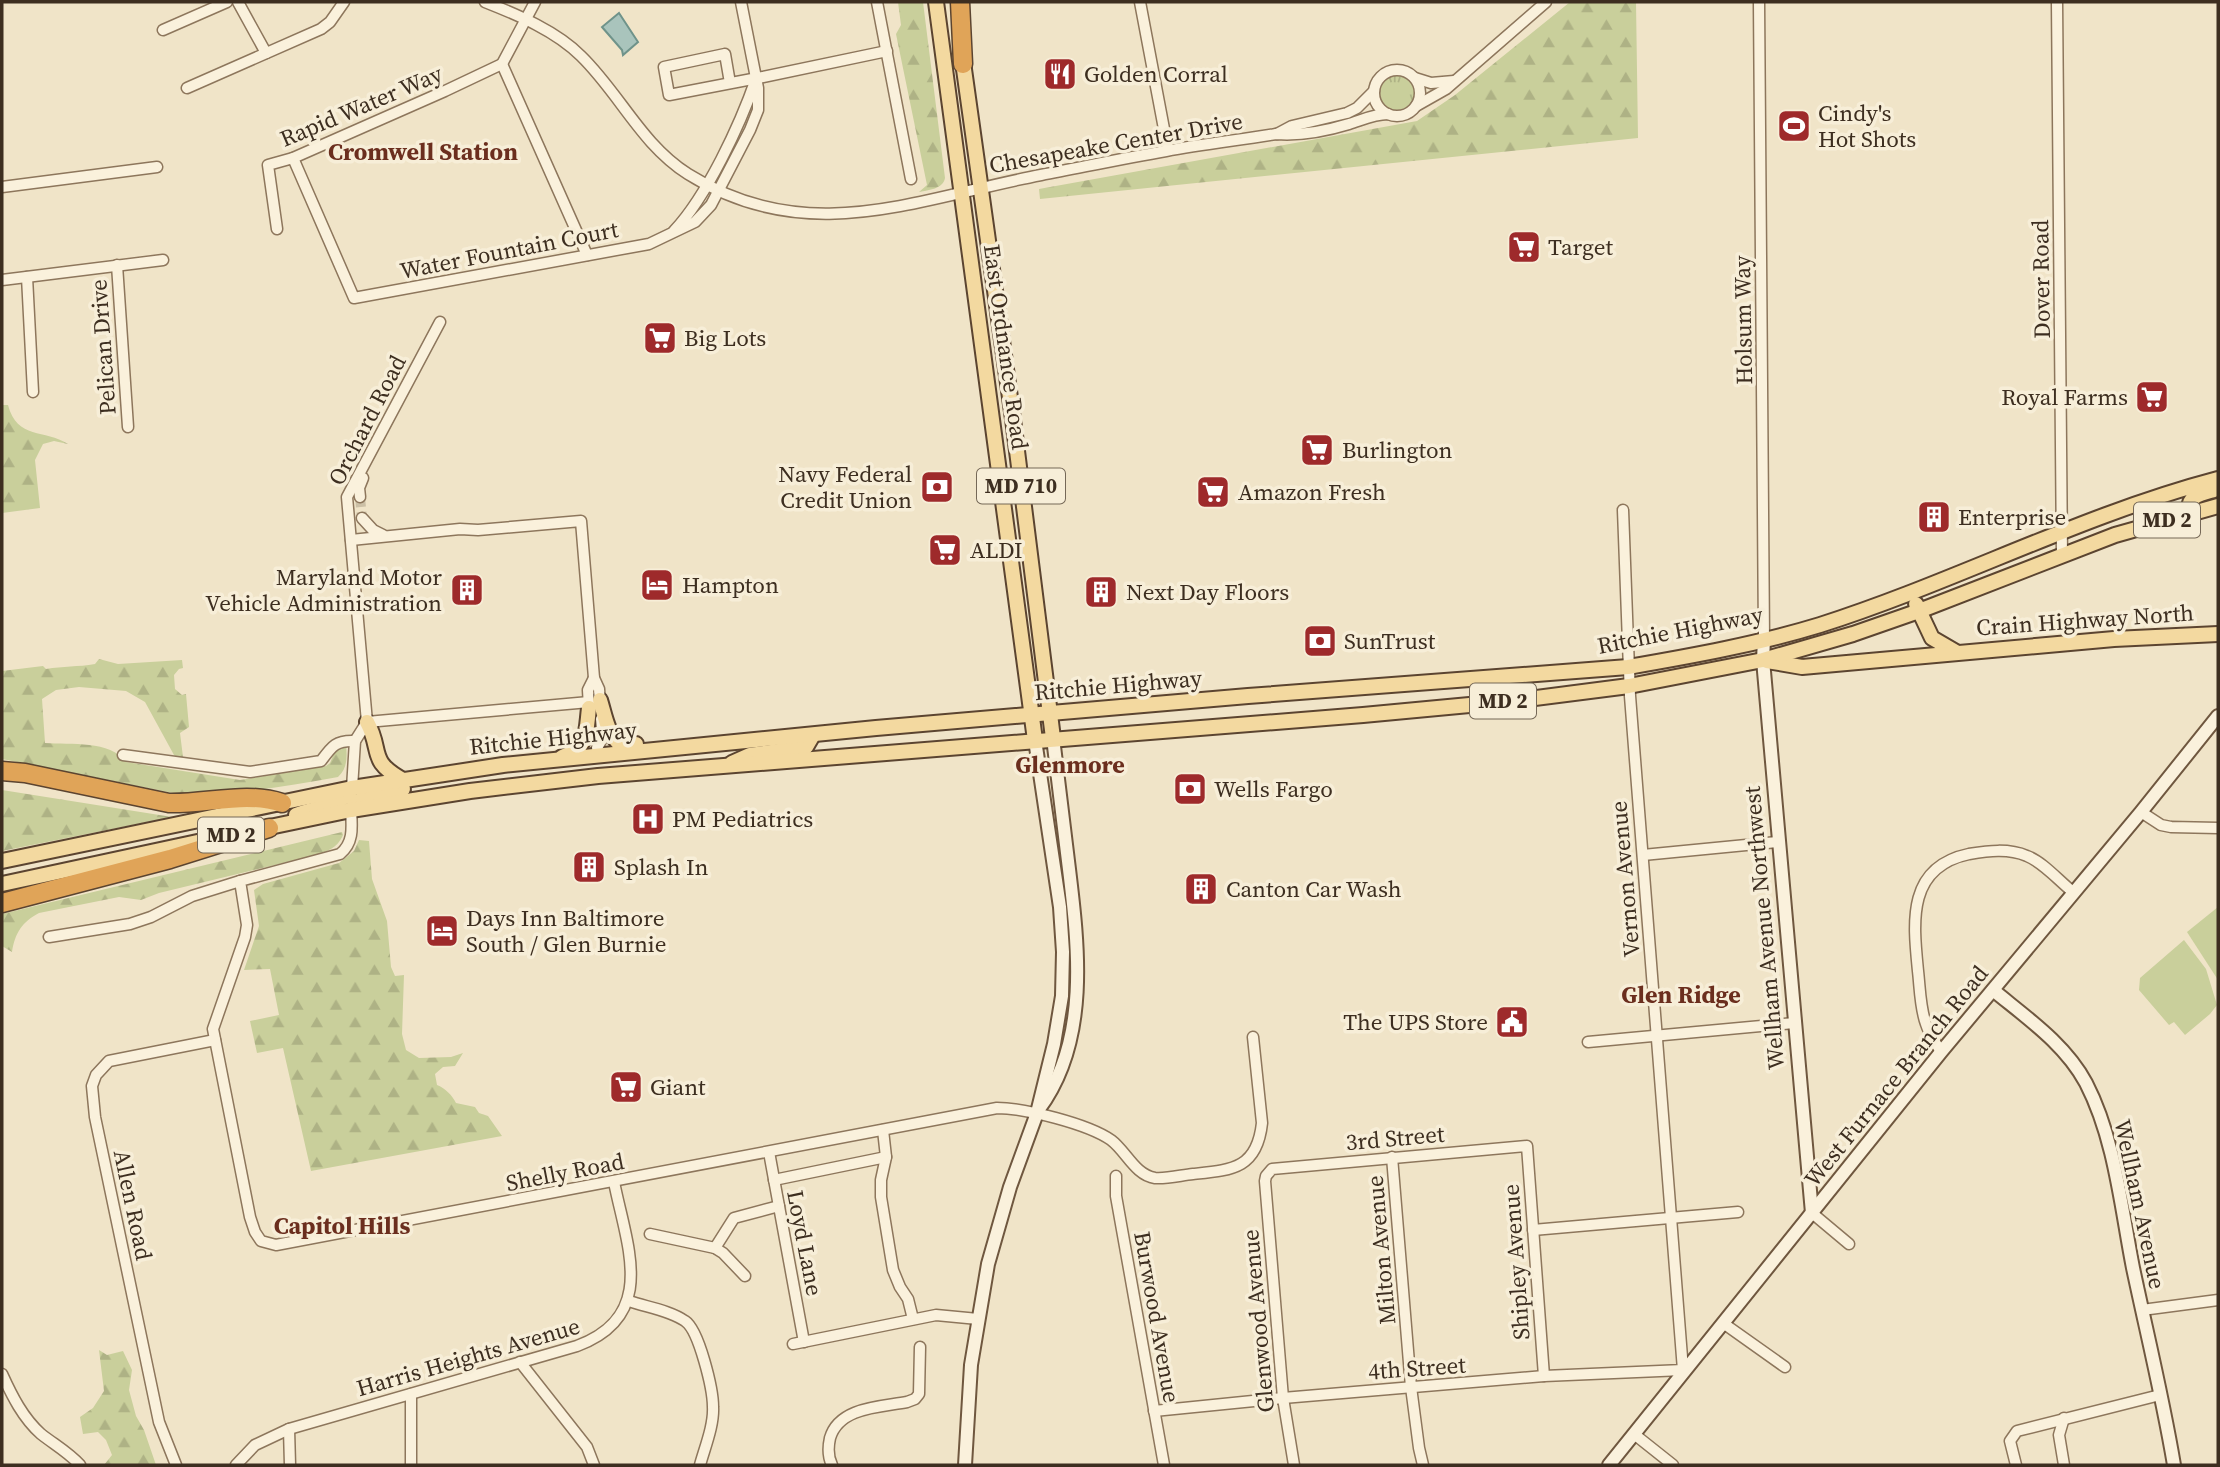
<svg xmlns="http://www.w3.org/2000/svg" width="2220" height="1467" viewBox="0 0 2220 1467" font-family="'Source Serif 4',serif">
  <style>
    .grass { fill: url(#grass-tufts) }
    .forest { fill: url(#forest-firs) }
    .garden { fill: #c9cf9b }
    .water { fill: #a9c4bc; stroke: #6f938a; stroke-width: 2 }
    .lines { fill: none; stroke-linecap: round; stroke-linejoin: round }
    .street-tunnel { stroke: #ccc0a6; stroke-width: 10; stroke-dasharray: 10 5; stroke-linecap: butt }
    .street-casing { stroke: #8d765c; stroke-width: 13 }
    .secondary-casing { stroke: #6f573f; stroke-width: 16 }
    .primary-casing { stroke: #5b4430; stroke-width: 18 }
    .highway-casing { stroke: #5b4430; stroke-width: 21 }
    .street { stroke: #faf1dc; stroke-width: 10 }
    .secondary { stroke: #faf1dc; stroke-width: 12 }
    .primary { stroke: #f3d9a0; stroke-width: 14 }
    .highway { stroke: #e0a458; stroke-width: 18 }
    .labels { text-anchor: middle; stroke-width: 7; stroke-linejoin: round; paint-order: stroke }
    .shield { fill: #f7eed8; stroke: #756857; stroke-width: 2 }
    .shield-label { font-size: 21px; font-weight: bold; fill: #3d2e20 }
    .poi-label { font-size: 23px; fill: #3d2e20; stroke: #f7eed8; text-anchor: start }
    .street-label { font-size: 23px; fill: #3d2e20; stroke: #f7eed8 }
    .neighbourhood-label { font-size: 24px; font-weight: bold; fill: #6b2e1e; stroke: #f7eed8 }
  </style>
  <defs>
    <pattern id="grass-tufts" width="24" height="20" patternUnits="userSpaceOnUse" patternTransform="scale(1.75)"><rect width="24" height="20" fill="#c9cf9b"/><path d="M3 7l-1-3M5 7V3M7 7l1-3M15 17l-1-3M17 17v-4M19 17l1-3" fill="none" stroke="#aeb285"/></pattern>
    <pattern id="forest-firs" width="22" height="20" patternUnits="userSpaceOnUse" patternTransform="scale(1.75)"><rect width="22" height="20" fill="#c9cf9b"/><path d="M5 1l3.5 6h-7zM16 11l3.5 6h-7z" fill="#aeb285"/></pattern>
  </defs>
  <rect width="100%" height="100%" fill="#f0e4c8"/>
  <!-- grass -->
  <circle class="grass" cx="1397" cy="93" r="18"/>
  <!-- forest -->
  <g class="forest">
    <path d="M898,2H923L945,178C943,189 929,190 919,192L927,185L896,34L901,25Z"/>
    <path d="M1570,2H1636L1638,138L1040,199L1039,189L1417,121L1455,95Z"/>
    <path d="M2,405H8C17,440 45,429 68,444L54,441L43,444L35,460L40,508L2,513Z"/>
    <path d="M99,659L118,664L182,660L183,668L179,669L174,675L175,689L182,695L186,694L189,727L180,733L183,757L179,761L174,755L145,702L126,691L79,687L56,690L42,699L45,743C71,745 110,740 126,762L240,780L326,766L330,763L337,746L346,743C347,756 348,768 338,777C287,786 235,795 183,795L2,759V671L43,666L46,669C63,666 78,667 95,664Z"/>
    <path d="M2,790L172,817L2,851Z"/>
    <path d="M342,832L343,835C337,849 326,852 312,856L159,893L141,900L119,897L39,913C22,922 15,933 12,952L2,946V914Z"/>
    <path d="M359,840L369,841L372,879L387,921L391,967L395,976L404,975L402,1034L406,1050L419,1058L451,1057L463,1053L455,1066L443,1067L435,1074L437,1085C445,1088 452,1095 456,1103L475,1107L479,1113L488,1116L502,1136L311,1171L283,1048L257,1053L250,1021L279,1015L270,969L244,970L259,926L254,890L263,884L339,863L354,851Z"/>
    <path d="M99,1350L107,1355L123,1351L132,1370L129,1390L136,1416L144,1430L156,1465H104L112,1455L106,1440L98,1432L83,1434L80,1417L93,1408L104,1391Z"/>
  </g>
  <!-- garden -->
  <g class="garden">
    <path d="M2218,907V980L2187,932Z"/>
    <path d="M2184,940L2206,969L2217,1005L2210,1014L2185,1035L2174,1022L2169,1025L2139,990L2140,978Z"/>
  </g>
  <!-- water -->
  <path class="water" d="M619,13L638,42L623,55L622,50L602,27Z"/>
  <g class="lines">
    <!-- street-tunnel -->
    <path class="street-tunnel" d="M360,497L362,518"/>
    <defs>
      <g id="street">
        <path d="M238,2L266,53"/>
        <path d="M485,2C518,15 556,31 581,56C620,94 641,144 688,174C807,249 916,199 1041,175C1083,167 1125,158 1166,151C1203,144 1240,140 1276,134C1301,136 1326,131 1349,124C1362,120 1374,114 1388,114"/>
        <path d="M877,2L911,179"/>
        <path d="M1140,2L1168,150"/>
        <path d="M1759,2L1764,639"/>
        <path d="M2057,2L2062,556"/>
        <path d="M163,30L227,2"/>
        <path d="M502,64L587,255"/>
        <circle cx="1397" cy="93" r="23"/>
        <path d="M1415,78L1431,83L1454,81"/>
        <path d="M730,83L725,54L664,67L669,95L747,80L763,77L887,51"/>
        <path d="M187,88L321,29L330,22L344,2"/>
        <path d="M1416,106L1446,89L1546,2"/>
        <path d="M1277,134L1292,126L1347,113L1357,108L1374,91"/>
        <path d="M293,158L354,298L649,244L695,222L711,205L750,130L758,110V88L741,2"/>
        <path d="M2,187L157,167"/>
        <path d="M277,229L268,165L293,158L445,91L502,64L535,2"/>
        <path d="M674,231C707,196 740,125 756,79"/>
        <path d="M117,265L128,427"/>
        <path d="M27,277L33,392"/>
        <path d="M2,280L163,260"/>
        <path d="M360,497L359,488L363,478"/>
        <path d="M362,518L373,530L383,535"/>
        <path d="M351,540L460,529L478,530L581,521L594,678L599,689L600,704"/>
        <path d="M589,707L588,690L594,678"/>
        <path d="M367,722L589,702"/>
        <path d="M597,748L603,737L601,719"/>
        <path d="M123,755L250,772L321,761C332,746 336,740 355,741"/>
        <path d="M352,788L355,741L367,722L347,497L440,322"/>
        <path d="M351,810C352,827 354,843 340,854L240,881L247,925L245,937L213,1029L250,1217L255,1232L261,1241L276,1245L997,1108C1025,1108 1088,1124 1111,1140C1126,1151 1135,1175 1155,1178C1167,1179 1182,1175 1193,1174C1232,1170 1257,1169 1262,1123L1253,1037"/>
        <path d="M2141,812L2161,825L2171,827L2218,828"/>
        <path d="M1643,855L1777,842"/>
        <path d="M49,937L130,924L151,917L192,896L240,881"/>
        <path d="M1588,1042L1794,1023"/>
        <path d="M1941,1052C1936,1043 1929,1034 1926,1024C1920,1008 1920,988 1918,971C1913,921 1907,867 1969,854C1988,851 2008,848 2027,856C2043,862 2059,881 2073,892"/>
        <path d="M883,1130L886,1157L881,1180V1197L893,1270L900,1287L908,1299L913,1319"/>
        <path d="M769,1152L804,1342"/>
        <path d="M1392,1157L1411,1387L1419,1448L1423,1465"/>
        <path d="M1116,1176V1196L1164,1465"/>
        <path d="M774,1180L886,1157"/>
        <path d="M1812,1213L1849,1244"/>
        <path d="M1533,1230L1738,1212"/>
        <path d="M650,1234L715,1248L723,1253L745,1276"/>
        <path d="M715,1248L734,1218L779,1206"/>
        <path d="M629,1301C646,1307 669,1310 685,1321C699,1330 713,1389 713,1407C714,1425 705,1447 700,1465"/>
        <path d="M2142,1310L2218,1300"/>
        <path d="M1723,1323L1785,1367"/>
        <path d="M793,1344L936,1315L978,1319"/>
        <path d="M520,1362L587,1447L594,1465"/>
        <path d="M2,1374C12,1396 23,1418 41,1434C55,1445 68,1452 80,1465"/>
        <path d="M411,1394V1465"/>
        <path d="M1154,1411L1283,1398L1544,1376L1683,1370L1630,696L1623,510"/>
        <path d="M2064,1418L2059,1435L2064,1465"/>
        <path d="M289,1429L290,1465"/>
        <path d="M1634,1434L1673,1465"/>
        <path d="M176,1465L159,1422L95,1117L92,1086L96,1075L109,1061L215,1040"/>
        <path d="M236,1465L255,1445L289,1429L577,1346C658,1316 627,1247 614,1182"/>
        <path d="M832,1465C828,1457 828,1447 830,1438C839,1407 880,1407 907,1402L915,1399L919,1394L920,1347"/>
        <path d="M1294,1465L1283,1398L1265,1181L1266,1176L1272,1169L1527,1146L1544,1376"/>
        <path d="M2016,1465L2010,1441L2017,1431L2160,1395"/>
      </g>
      <g id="secondary">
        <path d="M1764,639L1763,660L1812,1213"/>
        <path d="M1993,990C2027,1018 2065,1044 2086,1083C2115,1139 2121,1207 2133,1268C2147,1334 2163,1399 2174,1465"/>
        <path d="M1039,1109C1091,1039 1078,943 1068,861C1063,820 1058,779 1053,738"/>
        <path d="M965,1465L971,1365L988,1264L1010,1187L1037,1113L1054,1044L1062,996L1063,952L1060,907L1035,740"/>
        <path d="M1609,1465L1941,1052L2141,812L2218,716"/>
      </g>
      <g id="primary">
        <path d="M936,2L1035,740"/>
        <path d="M962,55L1013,419L1053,738"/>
        <path d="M2190,513C2186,496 2200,494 2214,490"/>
        <path d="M1916,604L1932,638L1956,652"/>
        <path d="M1767,661L1802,667L2114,639L2218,634"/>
        <path d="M600,700C605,716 607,734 621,745L636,744"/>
        <path d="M367,722C383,751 367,760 403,780"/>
        <path d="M562,757C589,747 586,732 589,708"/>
        <path d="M732,763L750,755L806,747L813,735"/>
        <path d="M351,810C360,792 385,793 403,789"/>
        <path d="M296,815C315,807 342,807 352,788"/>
        <path d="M260,829L351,810L470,791L598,776L1363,715L1512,701L1629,686L1763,660L1853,634L1919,611L2115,535L2218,506"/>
        <path d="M2,861L352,788L503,765L876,728L1248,696L1628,667C1692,656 1758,644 1820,625C1955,582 2081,515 2218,479"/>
        <path d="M2,884L202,841"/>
      </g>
      <g id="highway">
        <path d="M960,2L963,64"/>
        <path d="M2,771L25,773L169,803C207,804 246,791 282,803"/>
        <path d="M2,903L170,859L269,828"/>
      </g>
    </defs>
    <!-- street casing -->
    <use href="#street" class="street-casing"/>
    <!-- secondary casing -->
    <use href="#secondary" class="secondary-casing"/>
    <!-- primary casing -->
    <use href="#primary" class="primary-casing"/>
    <!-- highway casing -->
    <use href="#highway" class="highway-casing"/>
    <!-- street -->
    <use href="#street" class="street"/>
    <!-- secondary -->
    <use href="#secondary" class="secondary"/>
    <!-- primary -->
    <use href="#primary" class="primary"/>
    <!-- highway -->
    <use href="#highway" class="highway"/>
  </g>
  <!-- icons -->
  <defs>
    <symbol id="restaurant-square" viewBox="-11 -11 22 22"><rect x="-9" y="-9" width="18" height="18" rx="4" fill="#9e2a2b" stroke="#f7eed8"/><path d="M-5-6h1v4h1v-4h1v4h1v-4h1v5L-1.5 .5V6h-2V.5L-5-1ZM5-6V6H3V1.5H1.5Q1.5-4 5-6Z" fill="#fff"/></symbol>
    <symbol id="stadium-square" viewBox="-11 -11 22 22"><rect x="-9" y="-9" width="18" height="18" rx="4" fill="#9e2a2b" stroke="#f7eed8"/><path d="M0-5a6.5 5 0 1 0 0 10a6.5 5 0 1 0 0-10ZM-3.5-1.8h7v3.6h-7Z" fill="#fff"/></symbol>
    <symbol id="supermarket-square" viewBox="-11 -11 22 22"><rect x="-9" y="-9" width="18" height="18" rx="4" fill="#9e2a2b" stroke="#f7eed8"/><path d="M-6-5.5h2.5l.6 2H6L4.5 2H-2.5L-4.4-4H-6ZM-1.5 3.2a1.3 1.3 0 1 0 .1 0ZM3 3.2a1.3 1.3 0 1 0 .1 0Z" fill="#fff"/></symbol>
    <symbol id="bank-square" viewBox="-11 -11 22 22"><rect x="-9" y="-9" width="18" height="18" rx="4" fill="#9e2a2b" stroke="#f7eed8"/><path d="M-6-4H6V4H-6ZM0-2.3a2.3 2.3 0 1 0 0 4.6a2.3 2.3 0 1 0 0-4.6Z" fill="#fff"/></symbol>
    <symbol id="building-square" viewBox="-11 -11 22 22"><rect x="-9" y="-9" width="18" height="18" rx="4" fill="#9e2a2b" stroke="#f7eed8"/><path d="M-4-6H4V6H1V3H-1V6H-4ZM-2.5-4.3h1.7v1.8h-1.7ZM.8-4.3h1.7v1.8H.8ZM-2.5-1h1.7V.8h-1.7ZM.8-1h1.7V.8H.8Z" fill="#fff"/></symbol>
    <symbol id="hotel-square" viewBox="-11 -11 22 22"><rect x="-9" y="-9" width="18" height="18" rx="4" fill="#9e2a2b" stroke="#f7eed8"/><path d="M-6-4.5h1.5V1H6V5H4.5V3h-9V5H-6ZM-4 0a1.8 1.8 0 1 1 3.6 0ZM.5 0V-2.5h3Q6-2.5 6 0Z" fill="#fff"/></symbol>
    <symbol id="hospital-square" viewBox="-11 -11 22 22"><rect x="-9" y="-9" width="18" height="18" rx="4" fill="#9e2a2b" stroke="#f7eed8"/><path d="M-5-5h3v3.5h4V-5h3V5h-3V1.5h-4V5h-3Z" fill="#fff"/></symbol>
    <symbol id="civic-square" viewBox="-11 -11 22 22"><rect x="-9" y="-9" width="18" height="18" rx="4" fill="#9e2a2b" stroke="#f7eed8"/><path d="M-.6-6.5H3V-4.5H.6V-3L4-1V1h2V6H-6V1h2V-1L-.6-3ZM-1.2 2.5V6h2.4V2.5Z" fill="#fff"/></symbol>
  </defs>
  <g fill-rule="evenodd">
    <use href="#restaurant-square" x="1041" y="55" width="38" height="38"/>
    <use href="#stadium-square" x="1775" y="107" width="38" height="38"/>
    <use href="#supermarket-square" x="1505" y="228" width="38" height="38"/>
    <use href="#supermarket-square" x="641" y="319" width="38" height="38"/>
    <use href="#supermarket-square" x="2133" y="378" width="38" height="38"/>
    <use href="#supermarket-square" x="1298" y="431" width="38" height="38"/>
    <use href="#bank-square" x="918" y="468" width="38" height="38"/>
    <use href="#supermarket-square" x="1194" y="473" width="38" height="38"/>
    <use href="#building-square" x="1915" y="498" width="38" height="38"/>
    <use href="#supermarket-square" x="926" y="531" width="38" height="38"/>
    <use href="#hotel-square" x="638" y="566" width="38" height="38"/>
    <use href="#building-square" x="448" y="571" width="38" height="38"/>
    <use href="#building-square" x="1082" y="573" width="38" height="38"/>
    <use href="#bank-square" x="1301" y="622" width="38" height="38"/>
    <use href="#bank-square" x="1171" y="770" width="38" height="38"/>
    <use href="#hospital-square" x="629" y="800" width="38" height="38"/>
    <use href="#building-square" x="570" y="848" width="38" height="38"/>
    <use href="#building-square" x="1182" y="870" width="38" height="38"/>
    <use href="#hotel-square" x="423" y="912" width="38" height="38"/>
    <use href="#civic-square" x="1493" y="1003" width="38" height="38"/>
    <use href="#supermarket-square" x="607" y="1068" width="38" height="38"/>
  </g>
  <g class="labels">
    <!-- shield labels -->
    <g class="shield">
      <rect x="977" y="468.5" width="88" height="35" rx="5"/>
      <rect x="2134" y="502.5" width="66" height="35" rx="5"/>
      <rect x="1470" y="683.5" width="66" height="35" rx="5"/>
      <rect x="198" y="817.5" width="66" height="35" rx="5"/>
    </g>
    <g class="shield-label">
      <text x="1021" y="493">MD 710</text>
      <text x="2167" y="527">MD 2</text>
      <text x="1503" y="708">MD 2</text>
      <text x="231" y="842">MD 2</text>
    </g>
    <!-- poi labels -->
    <g class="poi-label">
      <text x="1084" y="82">Golden Corral</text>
      <text x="1818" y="121">Cindy's<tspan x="1818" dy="26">Hot Shots</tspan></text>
      <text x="1548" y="255">Target</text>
      <text x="684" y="346">Big Lots</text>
      <text x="2128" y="405" text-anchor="end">Royal Farms</text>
      <text x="1342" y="458">Burlington</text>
      <text x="912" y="482" text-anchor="end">Navy Federal<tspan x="912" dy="26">Credit Union</tspan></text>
      <text x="1238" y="500">Amazon Fresh</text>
      <text x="1958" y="525">Enterprise</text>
      <text x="970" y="558">ALDI</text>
      <text x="442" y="585" text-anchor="end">Maryland Motor<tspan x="442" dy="26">Vehicle Administration</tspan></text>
      <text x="682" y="593">Hampton</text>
      <text x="1126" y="600">Next Day Floors</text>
      <text x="1344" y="649">SunTrust</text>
      <text x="1214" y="797">Wells Fargo</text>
      <text x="672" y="827">PM Pediatrics</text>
      <text x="614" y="875">Splash In</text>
      <text x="1226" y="897">Canton Car Wash</text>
      <text x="466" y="926">Days Inn Baltimore<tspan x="466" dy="26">South / Glen Burnie</tspan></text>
      <text x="1488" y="1030" text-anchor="end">The UPS Store</text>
      <text x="650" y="1095">Giant</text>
    </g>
    <!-- street labels -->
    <g class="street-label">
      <text transform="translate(361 106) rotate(-23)" y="8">Rapid Water Way</text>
      <text transform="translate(1116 143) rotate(-10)" y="8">Chesapeake Center Drive</text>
      <text transform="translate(509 250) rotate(-11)" y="8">Water Fountain Court</text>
      <text transform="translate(2041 279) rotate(-91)" y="8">Dover Road</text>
      <text transform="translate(1743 320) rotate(-91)" y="8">Holsum Way</text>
      <text transform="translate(103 347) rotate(-94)" y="8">Pelican Drive</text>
      <text transform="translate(1006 347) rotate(82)" y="8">East Ordnance Road</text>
      <text transform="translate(367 420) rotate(-63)" y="8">Orchard Road</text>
      <text transform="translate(2085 620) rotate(-4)" y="8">Crain Highway North</text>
      <text transform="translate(1680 630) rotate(-11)" y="8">Ritchie Highway</text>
      <text transform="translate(1118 685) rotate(-5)" y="8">Ritchie Highway</text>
      <text transform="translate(553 738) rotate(-6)" y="8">Ritchie Highway</text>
      <text transform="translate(1625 879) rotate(-95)" y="8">Vernon Avenue</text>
      <text transform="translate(1764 928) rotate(-95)" y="8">Wellham Avenue Northwest</text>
      <text transform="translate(1896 1076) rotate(-51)" y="8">West Furnace Branch Road</text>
      <text transform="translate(1395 1138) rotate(-5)" y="8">3rd Street</text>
      <text transform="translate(565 1172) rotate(-11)" y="8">Shelly Road</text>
      <text transform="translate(2140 1204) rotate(78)" y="8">Wellham Avenue</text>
      <text transform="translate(133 1205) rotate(78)" y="8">Allen Road</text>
      <text transform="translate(805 1243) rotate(79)" y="8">Loyd Lane</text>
      <text transform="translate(1381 1250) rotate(-95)" y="8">Milton Avenue</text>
      <text transform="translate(1516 1262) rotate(-94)" y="8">Shipley Avenue</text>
      <text transform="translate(1157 1317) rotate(80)" y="8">Burwood Avenue</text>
      <text transform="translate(1258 1321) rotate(-95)" y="8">Glenwood Avenue</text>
      <text transform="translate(468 1357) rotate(-16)" y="8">Harris Heights Avenue</text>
      <text transform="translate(1417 1368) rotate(-4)" y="8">4th Street</text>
    </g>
    <!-- neighbourhood labels -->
    <g class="neighbourhood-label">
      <text x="423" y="160">Cromwell Station</text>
      <text x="1070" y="773">Glenmore</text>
      <text x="1681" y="1003">Glen Ridge</text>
      <text x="342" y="1234">Capitol Hills</text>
    </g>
  </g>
  <!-- border -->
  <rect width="2220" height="1467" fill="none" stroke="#3d2e20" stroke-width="7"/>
</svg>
